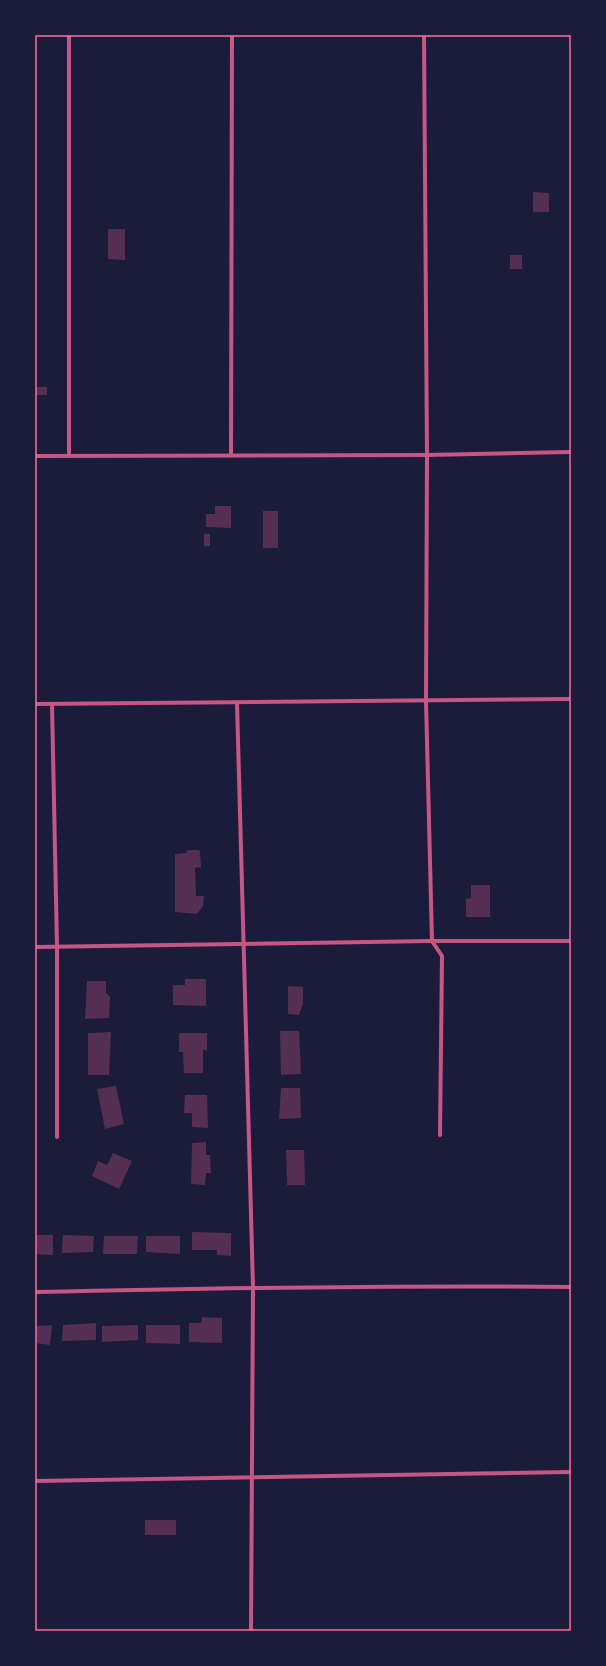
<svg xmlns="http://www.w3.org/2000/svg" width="606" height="1666" viewBox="0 0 606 1666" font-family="'Fira Sans Condensed',sans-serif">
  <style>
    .building { fill: #542f53 }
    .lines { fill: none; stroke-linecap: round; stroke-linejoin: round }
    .minor { stroke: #c65784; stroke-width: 4 }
    .neatline { fill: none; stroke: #ff6b9d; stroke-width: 1.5 }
  </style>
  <rect width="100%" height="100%" fill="#1b1b3a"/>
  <!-- building -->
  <g class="building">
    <path d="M533,192L549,193V212H533Z"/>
    <path d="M108,229H125V260L108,259Z"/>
    <rect x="510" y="255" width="12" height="14"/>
    <rect x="35" y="387" width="12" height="8"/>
    <path d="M215,506H231V528L206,527V514H215Z"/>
    <rect x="263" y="511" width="15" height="37"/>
    <rect x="204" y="534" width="6" height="12"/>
    <path d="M188,850H199L200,852L201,867L195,868L196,896H204L203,906L197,914L175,912V854L186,853Z"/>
    <path d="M471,885H490V917H466V899L471,898Z"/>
    <path d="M185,979H206V1006L173,1005V985H185Z"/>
    <path d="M87,981H106V993L110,997L109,1018L85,1019Z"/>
    <path d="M288,986L303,987V1004L299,1015L288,1014Z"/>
    <path d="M280,1031H299L301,1074L281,1075Z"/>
    <path d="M111,1032L109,1075H88V1033Z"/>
    <path d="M179,1033H207V1050H203V1073H184L183,1052H179Z"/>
    <path d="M116,1086L124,1124L105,1129L97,1089Z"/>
    <path d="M281,1088H300L301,1118L279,1119Z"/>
    <path d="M185,1095H207L208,1128L192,1127V1113H184Z"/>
    <path d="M206,1142V1155H210L211,1173H206L205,1185L191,1184L192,1143Z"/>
    <path d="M286,1150H304L305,1185H287Z"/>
    <path d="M113,1153L132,1161L119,1189L92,1176L98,1161L107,1165Z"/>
    <path d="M192,1232L231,1233V1256L217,1255V1250H192Z"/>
    <path d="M35,1235H53V1255L35,1254Z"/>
    <path d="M63,1235L94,1236L93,1252L62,1253Z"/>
    <path d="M104,1236H138L137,1254H103Z"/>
    <path d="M146,1236H180V1254L146,1252Z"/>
    <path d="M202,1317L222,1318V1343L189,1342V1323H201Z"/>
    <path d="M96,1323V1340L62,1341L63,1325Z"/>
    <path d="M52,1325L50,1345L35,1343V1326Z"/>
    <path d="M138,1325V1340L102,1342V1326Z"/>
    <path d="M146,1325H180V1344L146,1343Z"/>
    <rect x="145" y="1520" width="31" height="15"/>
  </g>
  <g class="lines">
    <!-- minor -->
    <g class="minor">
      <path d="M69,35V455"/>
      <path d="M424,35L427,455L426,701L432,941L442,956L440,1135"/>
      <path d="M231,454L232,35"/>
      <path d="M35,456L427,455L571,452"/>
      <path d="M237,703L253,1287L251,1631"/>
      <path d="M35,704L571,699"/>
      <path d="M52,704L57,947V1137"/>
      <path d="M35,947L432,941H571"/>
      <path d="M35,1292C214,1288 392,1285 571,1287"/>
      <path d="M35,1481L571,1472"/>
    </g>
  </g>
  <!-- border -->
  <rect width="606" height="1666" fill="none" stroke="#1b1b3a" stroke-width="72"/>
  <rect x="36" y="36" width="534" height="1594" class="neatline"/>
</svg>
